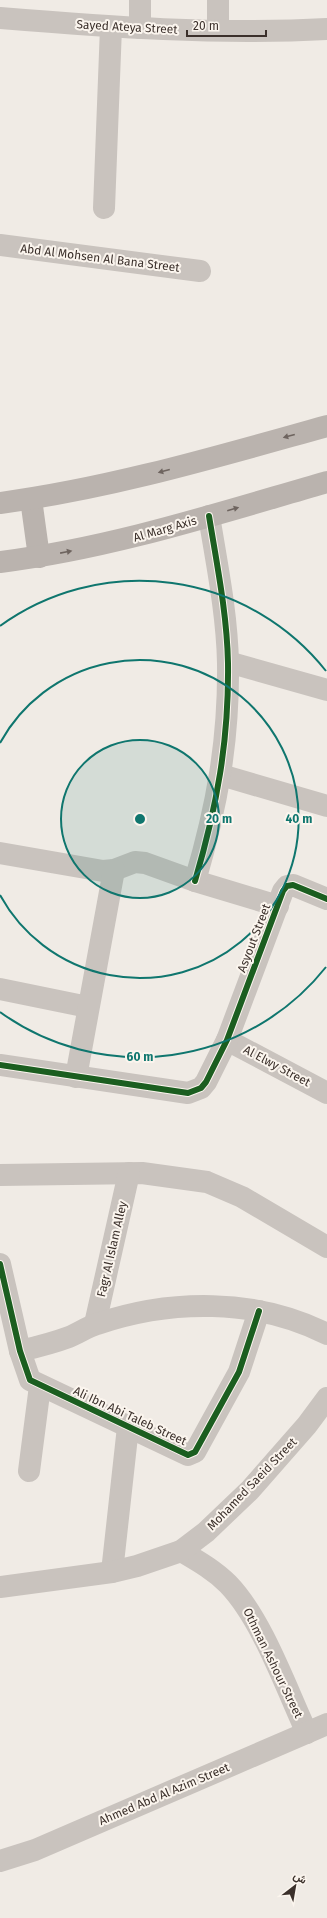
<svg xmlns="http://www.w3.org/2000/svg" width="327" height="1918" viewBox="0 0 327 1918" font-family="'Fira Sans',Vazirmatn,sans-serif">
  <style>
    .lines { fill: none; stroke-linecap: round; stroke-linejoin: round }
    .minor { stroke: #c9c3be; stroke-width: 22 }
    .secondary { stroke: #bab3ae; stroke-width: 22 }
    .cycleway-casing { stroke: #fbf5ee; stroke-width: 8 }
    .cycleway { stroke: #1b5e20; stroke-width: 6 }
    .oneway { fill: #6e645f }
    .ring { fill: none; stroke: #0f766e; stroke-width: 2 }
    .labels { text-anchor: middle; stroke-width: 4; stroke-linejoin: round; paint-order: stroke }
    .street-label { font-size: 12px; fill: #3b302b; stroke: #fbf5ee }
    .centre { fill: #0f766e; stroke: #fbf5ee; stroke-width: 2 }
    .ring-label { font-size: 12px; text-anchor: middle; font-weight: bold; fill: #0f766e; stroke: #fbf5ee; stroke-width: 4; stroke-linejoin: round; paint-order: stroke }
  </style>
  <rect width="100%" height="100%" fill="#f0ebe5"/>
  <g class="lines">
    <!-- minor -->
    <g class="minor">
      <path d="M218,0V30"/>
      <path d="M0,18C109,27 218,35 327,29"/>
      <path d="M140,28V0"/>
      <path d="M104,208L111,27"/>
      <path d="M0,245L200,271"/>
      <path d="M228,662L327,690"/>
      <path d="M221,775L327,806"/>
      <path d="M0,853L103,871L114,870L135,862L145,863L195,881L278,906"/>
      <path d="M195,881C217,806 229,741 228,663C227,614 217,565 209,516"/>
      <path d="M0,989L88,1007"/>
      <path d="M227,1040L327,1093"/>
      <path d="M0,1065L188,1093L201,1088L206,1082L227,1040L283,891L287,886L293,885L327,899"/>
      <path d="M76,1077L114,870"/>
      <path d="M0,1175L142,1173L207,1182L242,1197L327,1247"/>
      <path d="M0,1264L20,1351L30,1380L188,1455L195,1452L239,1372L259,1311"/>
      <path d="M95,1324L129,1173"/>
      <path d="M20,1351C37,1347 53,1343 69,1337C79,1333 87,1327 97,1324C171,1299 255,1298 327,1334"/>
      <path d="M29,1471L40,1386"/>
      <path d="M181,1551C198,1561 214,1570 228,1584C262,1619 286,1688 307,1733"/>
      <path d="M112,1572L128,1427"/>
      <path d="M0,1587L112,1572L137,1566L181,1551L206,1532L250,1490L307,1425L327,1398"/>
      <path d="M0,1861L35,1850L327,1724"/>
    </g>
    <!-- secondary -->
    <g class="secondary">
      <path d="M31,499L39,557"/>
      <path d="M0,503C112,488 219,456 327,426"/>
      <path d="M0,562C112,548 219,513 327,482"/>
    </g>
    <defs>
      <g id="cycleway">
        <path d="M195,881C217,806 229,741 228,663C227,614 217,565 209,516"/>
        <path d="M0,1065L188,1093L201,1088L206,1082L227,1040L283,891L287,886L293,885L327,899"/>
        <path d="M0,1264L20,1351L30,1380L188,1455L195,1452L239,1372L259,1311"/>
      </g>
    </defs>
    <!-- cycleway casing -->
    <use href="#cycleway" class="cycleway-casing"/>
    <!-- cycleway -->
    <use href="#cycleway" class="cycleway"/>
  </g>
  <!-- one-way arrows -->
  <defs><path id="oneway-solid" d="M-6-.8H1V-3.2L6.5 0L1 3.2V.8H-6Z"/></defs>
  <g class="oneway">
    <use href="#oneway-solid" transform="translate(289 436) rotate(165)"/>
    <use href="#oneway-solid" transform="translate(164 471) rotate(165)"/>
    <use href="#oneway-solid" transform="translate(233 509) rotate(-16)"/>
    <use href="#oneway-solid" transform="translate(66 552) rotate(-11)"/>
  </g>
  <!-- distance rings -->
  <circle cx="140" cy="819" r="79" fill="#0f766e" fill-opacity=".12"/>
  <g class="ring">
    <circle cx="140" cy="819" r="79"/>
    <path d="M0 743A159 159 0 1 1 0 895"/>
    <path d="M326 967A238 238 0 0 1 0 1012M0 626A238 238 0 0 1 326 671"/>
  </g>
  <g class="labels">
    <!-- street labels -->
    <g class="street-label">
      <text transform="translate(127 27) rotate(3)" y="4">Sayed Ateya Street</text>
      <text transform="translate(100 258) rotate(7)" y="4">Abd Al Mohsen Al Bana Street</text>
      <text transform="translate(165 529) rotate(-16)" y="4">Al Marg Axis</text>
      <text transform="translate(254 938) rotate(-69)" y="4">Asyout Street</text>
      <text transform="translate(277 1066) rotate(28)" y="4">Al Elwy Street</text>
      <text transform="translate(112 1249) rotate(-77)" y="4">Fagr Al Islam Alley</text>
      <text transform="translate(130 1416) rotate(25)" y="4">Ali Ibn Abi Taleb Street</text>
      <text transform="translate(252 1484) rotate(-46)" y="4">Mohamed Saeid Street</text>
      <text transform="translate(273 1663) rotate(64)" y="4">Othman Ashour Street</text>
      <text transform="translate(164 1794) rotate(-23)" y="4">Ahmed Abd Al Azim Street</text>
    </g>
  </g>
  <circle cx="140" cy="819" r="6" class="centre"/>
  <g class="ring-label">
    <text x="219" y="823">20 m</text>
    <text x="299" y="823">40 m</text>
    <text x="140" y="1061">60 m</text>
  </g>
  <!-- north arrow -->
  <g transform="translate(295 1886) rotate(31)" stroke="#fbf5ee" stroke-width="3" paint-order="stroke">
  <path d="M0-3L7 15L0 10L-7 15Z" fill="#3b302b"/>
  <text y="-6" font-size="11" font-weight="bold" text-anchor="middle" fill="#3b302b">ش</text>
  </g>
  <!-- scale -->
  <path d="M187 30v6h79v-6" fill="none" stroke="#3b302b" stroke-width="2"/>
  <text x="193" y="30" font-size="12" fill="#3b302b" stroke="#fbf5ee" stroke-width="3" paint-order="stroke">20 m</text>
</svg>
